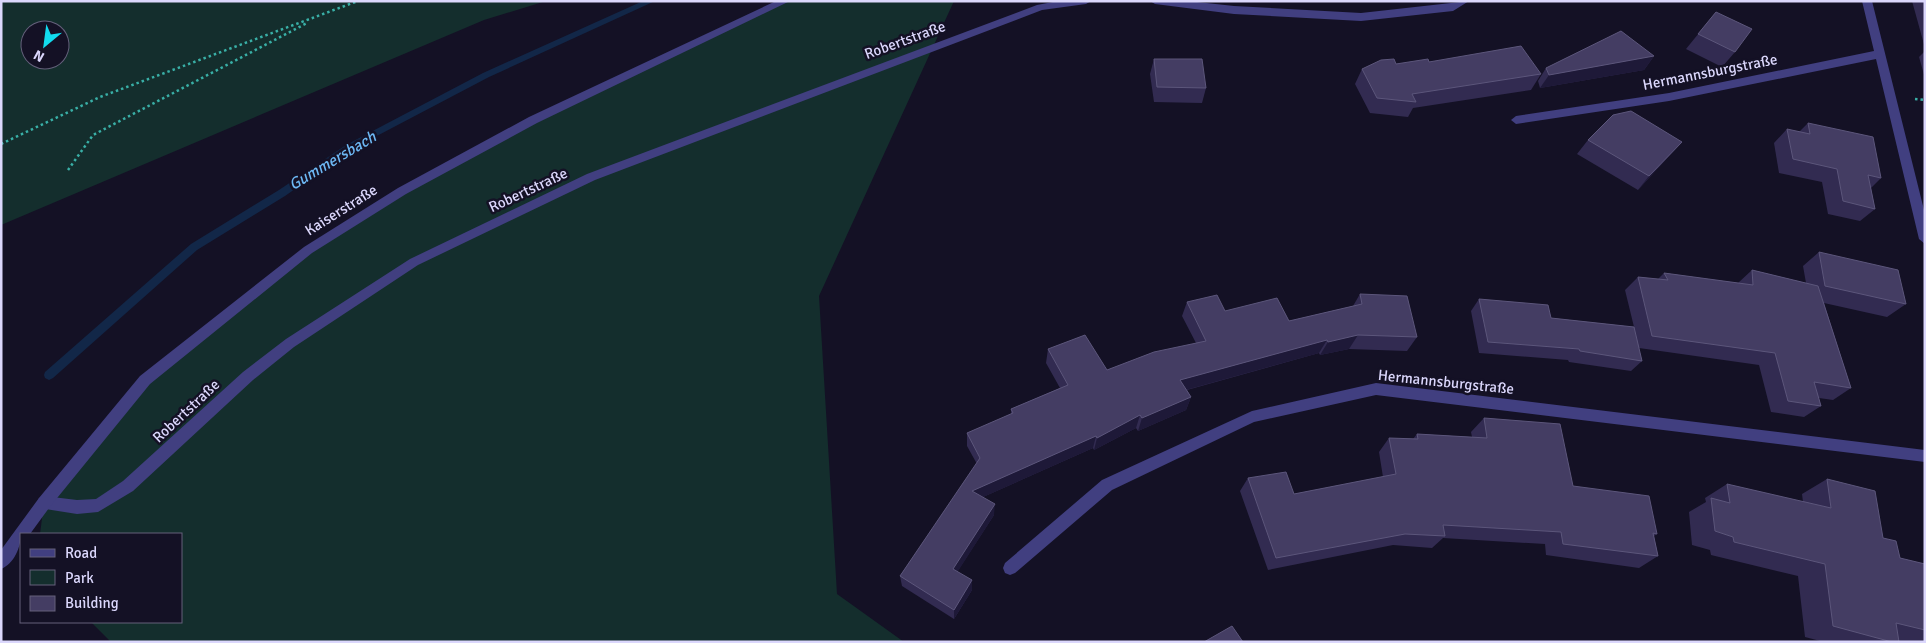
<svg xmlns="http://www.w3.org/2000/svg" width="1926" height="643" viewBox="0 0 1926 643" font-family="Signika,sans-serif">
  <style>
    .green { fill: #142e2d; fill-rule: evenodd }
    .lines { fill: none; stroke-linecap: round; stroke-linejoin: round }
    .stream { fill: #122748; fill-rule: evenodd }
    .path { stroke: #39afa6; stroke-width: 2.5; stroke-dasharray: 2.5 3; stroke-linecap: butt }
    .minor { fill: #413f80; fill-rule: evenodd }
    .tertiary { fill: #413f80; fill-rule: evenodd }
    .wall { fill: #322b51 }
    .shaded-wall { fill: #1e1938 }
    .building { fill: #443d63; stroke: #5c567b }
    .labels { text-anchor: middle; stroke-width: 5; stroke-linejoin: round; paint-order: stroke }
    .street-label { font-size: 15px; fill: #dbd7fc; stroke: #141125 }
    .water-label { font-size: 16px; font-style: italic; fill: #6db8f4; stroke: #141125 }
  </style>
  <rect width="100%" height="100%" fill="#141125"/>
  <!-- green -->
  <g class="green">
    <path d="M1,1H546L484,20L1,225ZM30,30H60V60H30Z"/>
    <path d="M785,1H954L819,296L837,594L904,642H111L91,622H181V534H40L44,503L145,380L308,250L533,120Z"/>
  </g>
  <g class="lines">
    <!-- stream -->
    <path class="stream" d="M643,1H655L489,77L352,149L285,196L197,250L53,378L49,380L45,378L44,375L45,372L191,244L279,190L346,145L483,73Z"/>
    <!-- path -->
    <g class="path">
      <path d="M1915,99L1925,100"/>
      <path d="M1,144L100,97L358,1"/>
      <path d="M68,170L93,135L307,23"/>
    </g>
    <!-- minor -->
    <g class="minor">
      <path d="M1058,1H1091L1086,4L1042,10L595,180L418,265L294,347L253,380L133,491L98,512L77,514L39,508L37,503L39,498L44,496L77,500L96,499L123,481L243,372L286,339L410,259L587,174L1037,5Z"/>
      <path d="M1150,1H1188L1234,6L1361,13L1469,1L1453,11L1361,21L1234,14L1155,4Z"/>
      <path d="M1862,1H1872L1925,214V244L1919,239L1876,59L1669,101L1516,124L1511,120L1516,116L1669,93L1874,51Z"/>
      <path d="M1376,383L1925,450V462L1376,395L1254,422L1112,490L1015,573L1010,575L1005,573L1003,568L1005,563L1102,480L1252,411Z"/>
    </g>
    <!-- tertiary -->
    <path class="tertiary" d="M776,1H790L537,123L406,194L312,253L150,384L49,508L30,534H21C21,547 14,564 1,569V550L39,498L140,376L304,247L398,188L529,117Z"/>
  </g>
  <!-- wall -->
  <g class="wall">
    <path d="M1912,1H1925V48Z"/>
    <path d="M1716,12L1735,52L1722,67L1686,49Z"/>
    <path d="M1925,51V78L1919,57Z"/>
    <path d="M1654,56L1644,70L1540,88L1538,81L1546,68Z"/>
    <path d="M1154,59L1206,88L1202,103L1154,102L1150,74Z"/>
    <path d="M1429,62L1541,74L1531,90L1413,108L1408,117L1370,113L1355,84L1362,69L1396,64Z"/>
    <path d="M1808,123L1881,178L1871,188L1875,209L1860,221L1828,214L1822,182L1779,173L1774,143L1787,129L1799,132Z"/>
    <path d="M1588,140L1682,142L1670,155L1638,190L1577,154Z"/>
    <path d="M1819,252L1906,304L1887,317L1824,303L1851,388L1833,400L1819,398L1821,406L1804,417L1771,412L1759,365L1639,348L1642,361L1631,371L1569,362L1568,360L1479,353L1471,311L1479,299L1551,318L1634,327L1625,290L1638,277L1658,279L1664,273L1738,283L1752,270L1806,283L1803,266Z"/>
    <path d="M1360,294L1417,337L1407,351L1349,349L1320,355L1319,353L1187,390L1191,397L1186,410L1138,431L1136,428L1094,450L1093,448L983,497L994,515L957,572L972,590L954,619L902,586L900,576L977,464L967,446V433L1011,415V409L1060,388L1046,363L1048,349L1107,370L1196,343L1182,316L1187,302L1225,311L1289,321L1353,306Z"/>
    <path d="M1484,418L1573,486L1657,534L1654,536L1658,556L1639,568L1546,555L1545,544L1443,538L1432,548L1393,545L1268,570L1240,491L1248,478L1294,494L1383,477L1379,452L1389,438L1413,439L1417,434L1472,437L1471,432Z"/>
    <path d="M1827,479L1883,538L1900,558L1925,564V642H1824L1805,637L1798,576L1711,555L1710,550L1692,545L1689,512L1706,502L1705,498L1727,484L1803,502L1802,494Z"/>
  </g>
  <!-- shaded-wall -->
  <g class="shaded-wall">
    <path d="M1654,56L1644,70L1540,88L1549,75Z"/>
    <path d="M1682,142L1670,155L1638,190L1649,176Z"/>
    <path d="M1358,335L1349,349L1320,355L1328,342Z"/>
    <path d="M1327,340L1319,353L1175,393L1180,380Z"/>
    <path d="M1191,397L1186,410L1138,431L1142,418Z"/>
    <path d="M1140,415L1136,428L1094,450L1097,438Z"/>
    <path d="M1096,436L1093,448L972,502V491Z"/>
    <path d="M995,504L994,515L953,579V569Z"/>
    <path d="M972,580V590L954,619V610Z"/>
  </g>
  <!-- building -->
  <g class="building">
    <path d="M1716,12L1752,29L1735,52L1698,34Z"/>
    <path d="M1621,31L1654,56L1549,75L1546,68Z"/>
    <path d="M1521,46L1541,74L1412,94L1416,102L1377,98L1362,69L1381,60L1394,59L1396,64L1428,59L1429,62Z"/>
    <path d="M1154,59H1202L1206,88L1157,87Z"/>
    <path d="M1631,111L1682,142L1649,176L1588,140L1613,115Z"/>
    <path d="M1808,123L1873,137L1881,178L1868,175L1875,209L1843,201L1837,169L1793,159L1787,129L1810,134Z"/>
    <path d="M1819,252L1898,270L1906,304L1825,286Z"/>
    <path d="M1752,270L1818,286L1851,388L1814,382L1821,406L1788,401L1775,353L1652,336L1638,277L1668,280L1664,273L1753,285Z"/>
    <path d="M1360,294L1407,296L1417,337L1358,335L1328,342L1327,340L1180,380L1191,397L1142,418L1140,415L1097,438L1096,436L972,491L995,504L953,569L972,580L954,610L900,576L980,458L967,433L1013,413L1011,409L1068,385L1048,349L1085,335L1107,370L1154,352L1206,341L1187,302L1217,295L1225,311L1277,298L1289,321L1362,304Z"/>
    <path d="M1479,299L1548,305L1551,318L1634,327L1642,361L1580,351L1579,349L1488,342Z"/>
    <path d="M1484,418L1560,424L1573,486L1649,496L1657,534L1653,533L1658,556L1563,544L1561,532L1443,525L1445,536L1405,534L1276,558L1248,478L1286,472L1294,494L1396,474L1389,438L1418,439L1417,434L1487,438Z"/>
    <path d="M1827,479L1875,491L1883,538L1896,541L1900,558L1925,564V630L1896,623L1899,642H1892L1833,626L1825,564L1734,542L1733,537L1715,531L1711,498L1730,503L1727,484L1831,508Z"/>
    <path d="M1232,626L1243,642H1204Z"/>
  </g>
  <g class="labels">
    <!-- street labels -->
    <g class="street-label">
      <text transform="translate(905 40) rotate(-20)" y="5">Robertstraße</text>
      <text transform="translate(1710 72) rotate(-11)" y="5">Hermannsburgstraße</text>
      <text transform="translate(528 190) rotate(-25)" y="5">Robertstraße</text>
      <text transform="translate(341 210) rotate(-32)" y="5">Kaiserstraße</text>
      <text transform="translate(1446 382) rotate(6)" y="5">Hermannsburgstraße</text>
      <text transform="translate(186 411) rotate(-43)" y="5">Robertstraße</text>
    </g>
    <!-- water labels -->
    <g class="water-label">
      <text transform="translate(332 160) rotate(-31)" y="6">Gummersbach</text>
    </g>
  </g>
  <!-- border -->
  <rect width="1926" height="643" fill="none" stroke="#dbd7fc" stroke-width="5"/>
  <!-- legend -->
  <rect x="20" y="533" width="162" height="90" fill="#141125" stroke="#64607b"/>
  <rect x="30" y="549" width="25" height="8" fill="#413f80" stroke="#64607b"/>
  <text x="65" y="558" font-size="15" fill="#dbd7fc">Road</text>
  <rect x="30" y="570" width="25" height="15" fill="#142e2d" stroke="#64607b"/>
  <text x="65" y="583" font-size="15" fill="#dbd7fc">Park</text>
  <rect x="30" y="596" width="25" height="15" fill="#443d63" stroke="#64607b"/>
  <text x="65" y="608" font-size="15" fill="#dbd7fc">Building</text>
  <!-- north arrow -->
  <g transform="translate(45 45) rotate(209)"><circle r="24" fill="#141125" stroke="#64607b"/>
  <path d="M0-4L9 19L0 12L-9 19Z" fill="#12dbee"/>
  <text y="-8" font-size="14" font-weight="bold" text-anchor="middle" fill="#dbd7fc">N</text>
  </g>
</svg>
